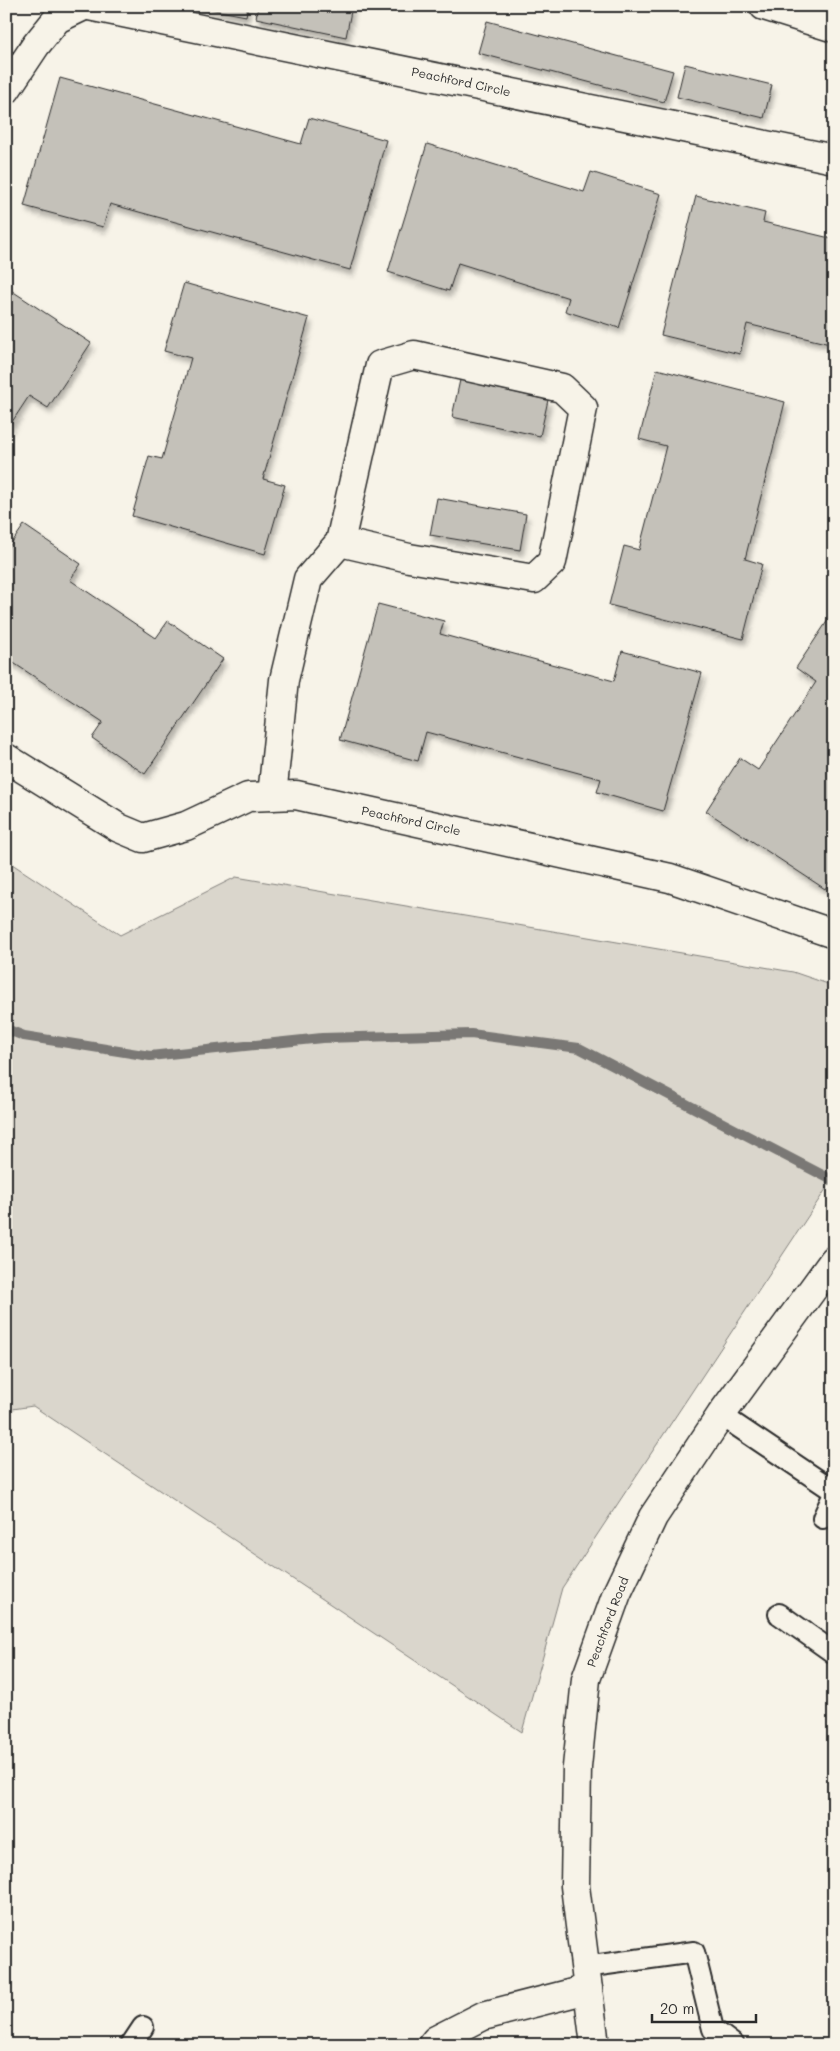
<svg xmlns="http://www.w3.org/2000/svg" width="840" height="2051" viewBox="0 0 840 2051" font-family="Mali,sans-serif">
  <style>
    .green { fill: #dad6cc; stroke: #82807c }
    .lines { fill: none; stroke-linecap: round; stroke-linejoin: round }
    .stream { stroke: #7a7874; stroke-width: 10 }
    .building { fill: #c4c1b9; stroke: #2b2b2b; filter: url(#shadow) }
    .service-casing { stroke: #2b2b2b; stroke-width: 24 }
    .minor-casing { stroke: #2b2b2b; stroke-width: 31 }
    .tertiary-casing { stroke: #2b2b2b; stroke-width: 31 }
    .service { stroke: #f7f3e8; stroke-width: 20 }
    .minor { stroke: #f7f3e8; stroke-width: 28 }
    .tertiary { stroke: #f7f3e8; stroke-width: 28 }
    .labels { text-anchor: middle; stroke-width: 4.5; stroke-linejoin: round; paint-order: stroke }
    .street-label { font-size: 12px; fill: #2b2b2b; stroke: #f7f3e8 }
  </style>
  <defs>
    <filter id="shadow"><feDropShadow dx="3" dy="5.5" stdDeviation="2.5" flood-color="#0004"/></filter>
  </defs>
  <rect width="100%" height="100%" fill="#f7f3e8"/>
  <filter id="ink" filterUnits="userSpaceOnUse"><feTurbulence type="fractalNoise" baseFrequency=".02" numOctaves="2"/><feDisplacementMap in="SourceGraphic" scale="10" xChannelSelector="R" yChannelSelector="G"/><feConvolveMatrix kernelMatrix="1 2 1 2 8 2 1 2 1" color-interpolation-filters="sRGB"/></filter>
  <g filter="url(#ink)">
    <!-- green -->
    <path class="green" d="M6,860L120,935L236,877L793,972L834,986V1177L562,1588L522,1732L33,1406L6,1410Z"/>
    <g class="lines">
      <!-- stream -->
      <path class="stream" d="M6,1029L24,1036L150,1056L322,1038L471,1034L579,1048L834,1181"/>
    </g>
    <!-- building -->
    <g class="building">
      <path d="M193,6H248L246,16Z"/>
      <path d="M258,6H352L346,37L256,18Z"/>
      <path d="M487,21L673,71L664,102L478,53Z"/>
      <path d="M6,47L16,54L6,68Z"/>
      <path d="M685,64L772,85L764,118L677,97Z"/>
      <path d="M60,78L301,144L309,118L386,140L350,270L110,204L103,227L24,206Z"/>
      <path d="M427,144L584,192L591,172L661,194L619,328L565,311L569,298L458,263L449,291L388,272Z"/>
      <path d="M696,196L765,213L763,222L834,239V345L747,324L740,354L661,335Z"/>
      <path d="M184,283L309,318L263,479L285,485L265,554L132,516L149,456L162,459L191,358L164,351Z"/>
      <path d="M6,287L91,343L48,408L29,396L6,431Z"/>
      <path d="M657,369L785,402L745,559L762,564L743,639L609,605L624,546L639,550L666,446L639,439Z"/>
      <path d="M460,380L548,400L540,436L452,417Z"/>
      <path d="M437,498L526,514L520,550L430,535Z"/>
      <path d="M24,525L81,564L70,580L156,638L168,621L223,659L145,774L92,738L103,722L6,658V551Z"/>
      <path d="M378,604L444,621L440,634L614,681L622,651L702,673L663,811L597,792L601,779L426,732L418,761L340,740Z"/>
      <path d="M834,611V874L825,889L706,811L740,758L758,770L816,682L796,668Z"/>
    </g>
    <g class="lines">
      <defs>
        <g id="service">
          <path d="M721,1415L834,1491"/>
          <path d="M823,1518L834,1494"/>
          <path d="M779,1614L834,1653"/>
          <path d="M585,1967L694,1952L713,2029L734,2045"/>
          <path d="M131,2045L143,2027"/>
        </g>
        <g id="minor">
          <path d="M89,6L834,159"/>
          <path d="M6,90L36,45L57,19L84,6"/>
          <path d="M6,758L119,828L143,838L186,826L248,797L296,795L670,878L834,934"/>
          <path d="M272,796L284,680L308,579L340,542L409,558L534,579L552,562L583,408L562,388L414,355L380,365L340,542"/>
          <path d="M432,2045L436,2040L483,2016L588,1989"/>
        </g>
        <g id="tertiary">
          <path d="M764,6L834,28"/>
          <path d="M595,2045L575,1886L577,1767L586,1679L617,1593L653,1517L721,1415L834,1260"/>
        </g>
      </defs>
      <!-- service casing -->
      <use href="#service" class="service-casing"/>
      <!-- minor casing -->
      <use href="#minor" class="minor-casing"/>
      <!-- tertiary casing -->
      <use href="#tertiary" class="tertiary-casing"/>
      <!-- service -->
      <use href="#service" class="service"/>
      <!-- minor -->
      <use href="#minor" class="minor"/>
      <!-- tertiary -->
      <use href="#tertiary" class="tertiary"/>
    </g>
  </g>
  <g class="labels">
    <!-- street labels -->
    <g class="street-label">
      <text transform="translate(461 82) rotate(12)" y="4">Peachford Circle</text>
      <text transform="translate(411 821) rotate(12)" y="4">Peachford Circle</text>
      <text transform="translate(608 1622) rotate(-69)" y="4">Peachford Road</text>
    </g>
  </g>
  <!-- margin -->
  <rect width="840" height="2051" fill="none" stroke="#f7f3e8" stroke-width="25"/>
  <rect x="12" y="12" width="815" height="2026" fill="none" stroke="#2b2b2b" stroke-width="2" filter="url(#ink)"/>
  <!-- scale -->
  <path d="M652 2014v8h104v-8" fill="none" stroke="#2b2b2b" stroke-width="2.5"/>
  <text x="660" y="2014" font-size="15" fill="#2b2b2b" stroke="#f7f3e8" stroke-width="4" paint-order="stroke">20 m</text>
</svg>
